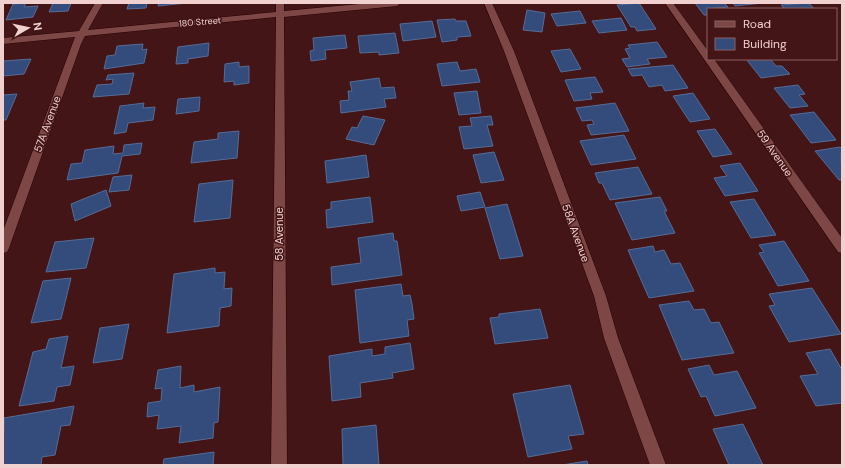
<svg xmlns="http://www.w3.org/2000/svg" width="845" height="468" viewBox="0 0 845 468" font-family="'DM Sans',sans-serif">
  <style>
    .building { fill: #334c7c; stroke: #556c97 }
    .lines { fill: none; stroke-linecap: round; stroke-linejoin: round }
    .minor-casing { stroke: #280002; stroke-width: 1 }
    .minor { fill: #7c4745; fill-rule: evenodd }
    .labels { text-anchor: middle; stroke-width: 3; stroke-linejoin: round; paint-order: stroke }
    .far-street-label { font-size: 9px; fill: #f1d1cf; stroke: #441516 }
    .street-label { font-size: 11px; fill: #f1d1cf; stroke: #441516 }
  </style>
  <rect width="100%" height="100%" fill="#441516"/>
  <!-- building -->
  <g class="building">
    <path d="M26,3L24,7L38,6L33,17L6,20L13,4Z"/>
    <path d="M53,3H71L68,11L49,12Z"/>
    <path d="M129,3H147L146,8L127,9Z"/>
    <path d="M159,3H187L158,6Z"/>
    <path d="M639,3L656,29L637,31L635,27H631L617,5Z"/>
    <path d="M695,3H724L728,7L708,9V15H704Z"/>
    <path d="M733,3H763L735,6Z"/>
    <path d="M809,3L814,9H778L784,8L781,5Z"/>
    <path d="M527,10L545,13L542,32L523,30Z"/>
    <path d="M580,11L586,23L557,26L551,14Z"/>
    <path d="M621,18L627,30L599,33L592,21Z"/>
    <path d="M455,19L456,21H466L471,36L457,37V40L442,42L437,20Z"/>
    <path d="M432,21L436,37L403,41L400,24Z"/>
    <path d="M395,33L399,53L379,55V52L360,53L358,36Z"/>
    <path d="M345,35L347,48L325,50L326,59L311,61L310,51L314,50L313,38Z"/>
    <path d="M657,42L667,57L647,59L650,64L627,67L622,59L630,58L625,49L630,48L628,45Z"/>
    <path d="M209,43L208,56L188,59V63L176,64L178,47Z"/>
    <path d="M143,44L142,50L147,49L144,63L104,69L107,56L115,55L117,46Z"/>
    <path d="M570,49L581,69L561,72L551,51Z"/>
    <path d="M31,59L24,74L3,76V61Z"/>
    <path d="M746,59H770L776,66H782L790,74L761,78Z"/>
    <path d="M239,62V67L249,66V83L234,85V81L224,82L225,64Z"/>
    <path d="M457,62L460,71L476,69L480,82L442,86L437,64Z"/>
    <path d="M673,65L688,88L665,91L662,85L649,87L642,75L632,76L628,69Z"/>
    <path d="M134,73L129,94L93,97L97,85L112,84L113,79L106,80L108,75Z"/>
    <path d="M595,77L603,92L590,93L592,99L574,101L565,80Z"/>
    <path d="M379,78L381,88L394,87L396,98L384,99L386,107L341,113L340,101L349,100L348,91H352L350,82Z"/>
    <path d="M798,85L805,94L799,95L808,106L790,108L774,88Z"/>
    <path d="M477,91L481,113L459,115L454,93Z"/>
    <path d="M693,93L710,119L690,122L673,96Z"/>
    <path d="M17,94L6,120H3V95Z"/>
    <path d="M200,97L199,111L176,114L178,99Z"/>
    <path d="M144,103L143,108L155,107L153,120L128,123L126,132L114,134L120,106Z"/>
    <path d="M615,103L629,131L591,135L587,125L594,124L592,120L582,121L576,108Z"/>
    <path d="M814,112L836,140L811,143L790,115Z"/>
    <path d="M363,116L385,120L374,145L346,139L352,127L357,128Z"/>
    <path d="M491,116L493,125H487L493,146L464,149L459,127L472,126L470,118Z"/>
    <path d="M715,129L732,154L713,157L697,131Z"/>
    <path d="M239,131L237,158L191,163L194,142L218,139V133Z"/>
    <path d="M624,135L636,159L591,165L580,141Z"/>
    <path d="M142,143L140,154L122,156L118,173L67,180L71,164L82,163L85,150L114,146L113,154L123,153L124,145Z"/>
    <path d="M840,147L842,149L841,154L842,180H839L815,151Z"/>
    <path d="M494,152L504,180L481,183L473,155Z"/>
    <path d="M366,155L369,177L327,183L325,161Z"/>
    <path d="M740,163L758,191L725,196L714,178L727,176L720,166Z"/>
    <path d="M638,167L652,194L610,200L602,183H599L595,173Z"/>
    <path d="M132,175L129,190L109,192L113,177Z"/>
    <path d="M233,180L230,218L194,222L199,184Z"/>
    <path d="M106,190L111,206L75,221L71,204Z"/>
    <path d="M480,192L485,207L461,211L457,196Z"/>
    <path d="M370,197L373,222L327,228L326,210L331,209V202Z"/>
    <path d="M660,197L667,211H664L675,233L632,240L615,203Z"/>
    <path d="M754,199L776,235L751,238L730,202Z"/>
    <path d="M507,204L523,256L500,259L485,208Z"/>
    <path d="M393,233L394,241H397L402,275L332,285L331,267L361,263L358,238Z"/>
    <path d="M94,238L86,268L46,272L55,242Z"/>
    <path d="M784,241L809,281L778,286L759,253L764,252L759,245Z"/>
    <path d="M653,246L655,252L664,250L671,264L680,263L694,291L649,298L628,250Z"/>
    <path d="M215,268V273L225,272L224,289L232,288L231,306L220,308L219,326L167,333L174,274Z"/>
    <path d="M71,278L61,319L31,323L43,281Z"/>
    <path d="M401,284L403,296L410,295L412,304L414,319L407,320L409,336L360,343L355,290Z"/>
    <path d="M812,288L841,334L789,342L769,306L775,305L769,294Z"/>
    <path d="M689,301L694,310L704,309L711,323L719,322L734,353L682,360L659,305Z"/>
    <path d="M540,309L548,338L495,344L490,318L499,317V314Z"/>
    <path d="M129,324L122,359L93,363L100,328Z"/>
    <path d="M68,336L61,368L74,366L70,385L57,387L54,401L19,406L33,352L46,349L49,339Z"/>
    <path d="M410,343L414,369L392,373L393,378L360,383L361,397L332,401L329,356L372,349V356L385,354V347Z"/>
    <path d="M830,349L842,370V403L816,406L800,376L818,374L806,353Z"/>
    <path d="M709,365L714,375L737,371L756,408L715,416L706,396L701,397L688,369Z"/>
    <path d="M181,366L180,388L194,385V392L220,387L218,422L214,423L213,438L179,443L181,426L157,429L159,415L147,417L148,403L161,401L162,388L155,389L158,370Z"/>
    <path d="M570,385L584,434L568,436L572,449L528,457L513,394Z"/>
    <path d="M74,406L70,425L61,426L55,455L42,457L41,465H3L4,418Z"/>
    <path d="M743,424L763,465H729L713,429Z"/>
    <path d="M376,425L379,465H343L342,429Z"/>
    <path d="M214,452L213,465H163L164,459Z"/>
    <path d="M587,461L588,465H562Z"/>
  </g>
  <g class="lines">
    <defs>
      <g id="minor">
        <path d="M95,3H103L88,30L276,12V3H284V11L370,3H401L397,6L284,17L287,465H271L276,17L85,36L81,44L9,248L7,252L3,253V231L75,37L3,44V38L79,31Z"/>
        <path d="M484,3H492L514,51L606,296L618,338L666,465H650L604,338L594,296L504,51Z"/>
        <path d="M665,3H673L708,51V59H714L842,238V253L838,252Z"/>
      </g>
    </defs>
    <!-- minor casing -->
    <use href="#minor" class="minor-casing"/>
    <!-- minor -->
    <use href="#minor" class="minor"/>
  </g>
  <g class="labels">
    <!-- far-street labels -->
    <g class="far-street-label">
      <text transform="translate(200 22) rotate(-5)" y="3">180 Street</text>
    </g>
    <!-- street labels -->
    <g class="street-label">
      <text transform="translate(47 124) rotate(-70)" y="4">57A Avenue</text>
      <text transform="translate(775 153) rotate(55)" y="4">59 Avenue</text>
      <text transform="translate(576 233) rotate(70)" y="4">58A Avenue</text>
      <text transform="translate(279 234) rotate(-90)" y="4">58 Avenue</text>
    </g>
  </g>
  <!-- border -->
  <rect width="845" height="468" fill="none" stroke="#f1d1cf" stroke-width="8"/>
  <!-- legend -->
  <rect x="707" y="8" width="130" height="52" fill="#441516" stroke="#896060"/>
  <rect x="715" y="21" width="20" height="6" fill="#7c4745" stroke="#896060"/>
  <text x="743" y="28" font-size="12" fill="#f1d1cf">Road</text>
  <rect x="715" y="38" width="20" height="12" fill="#334c7c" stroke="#896060"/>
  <text x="743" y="48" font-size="12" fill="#f1d1cf">Building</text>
  <!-- north arrow -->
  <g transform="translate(28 28) rotate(81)" stroke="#441516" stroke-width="3" paint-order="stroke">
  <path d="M0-3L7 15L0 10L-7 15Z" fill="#f1d1cf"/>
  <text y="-6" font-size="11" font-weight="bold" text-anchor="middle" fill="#f1d1cf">N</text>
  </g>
</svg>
